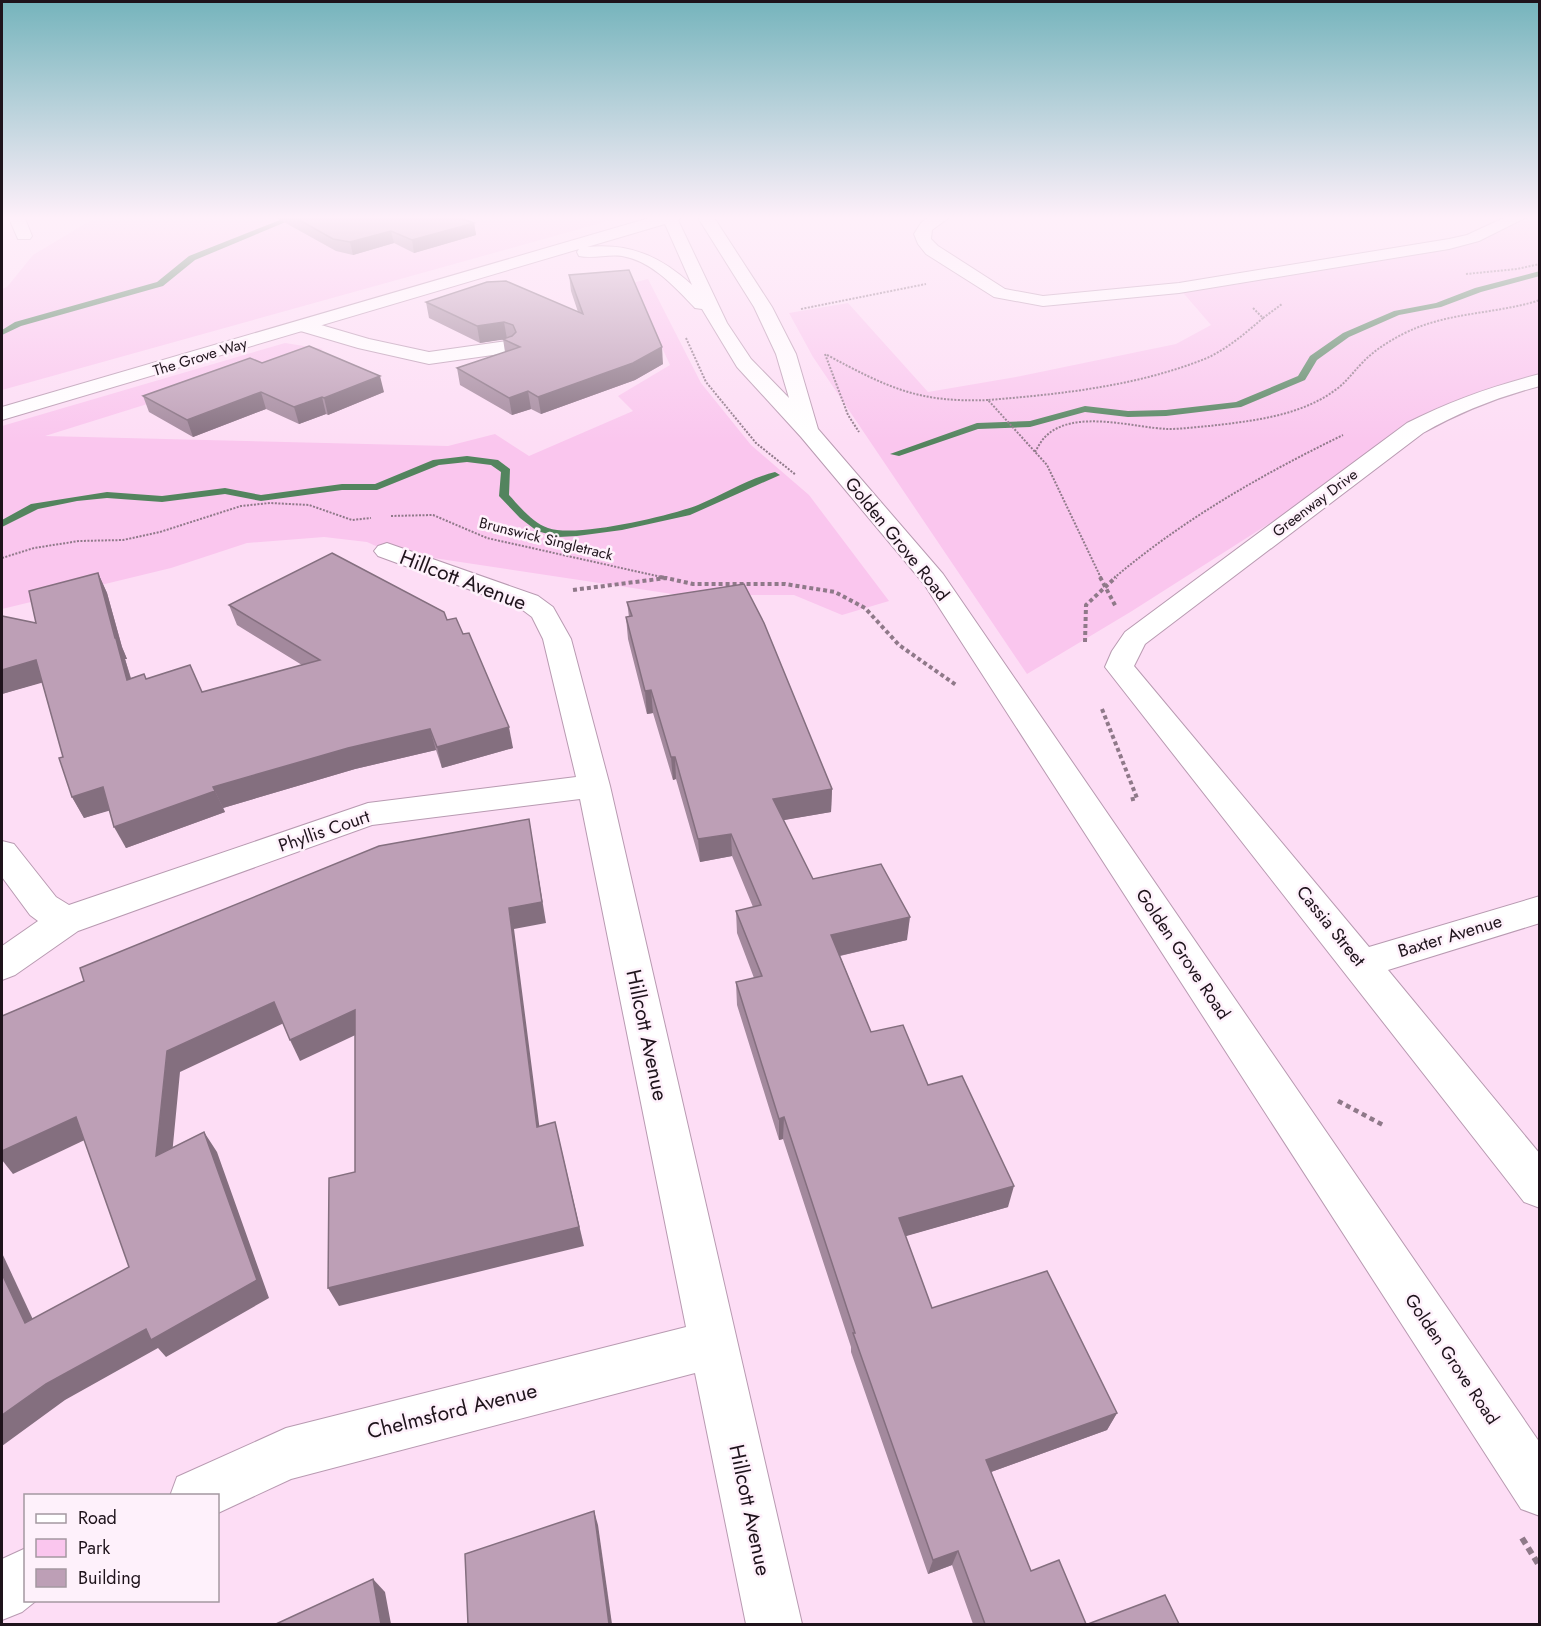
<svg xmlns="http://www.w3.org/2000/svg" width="1541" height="1626" viewBox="0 0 1541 1626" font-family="Jost,sans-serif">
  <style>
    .green { fill: #fac6ee }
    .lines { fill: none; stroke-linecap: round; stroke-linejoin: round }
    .stream { fill: #53845e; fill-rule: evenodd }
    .minor-casing { stroke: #b89ab1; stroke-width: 2 }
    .secondary-casing { stroke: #b89ab1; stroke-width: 2 }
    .path-far3 { stroke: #8f7989; stroke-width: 2; stroke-dasharray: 2 1.5; stroke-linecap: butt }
    .path-far2 { stroke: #8f7989; stroke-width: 4; stroke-dasharray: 4 3; stroke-linecap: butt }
    .path-far1 { stroke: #8f7989; stroke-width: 4.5; stroke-dasharray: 5 4; stroke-linecap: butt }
    .path { stroke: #8f7989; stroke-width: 6; stroke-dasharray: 7 4.5; stroke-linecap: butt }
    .minor { fill: #fff; fill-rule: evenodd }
    .secondary { fill: #fff; fill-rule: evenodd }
    .wall { fill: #a3899d }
    .shaded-wall { fill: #846f7f }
    .building { fill: #bd9fb6; stroke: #846f7f; stroke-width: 1.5 }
    .labels { text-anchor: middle; stroke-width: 5; stroke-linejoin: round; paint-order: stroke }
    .far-street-label { font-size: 15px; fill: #1e131b; stroke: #fef1fb }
    .street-label { font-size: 18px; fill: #1e131b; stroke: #fef1fb }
    .near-street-label { font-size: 21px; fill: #1e131b; stroke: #fef1fb }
  </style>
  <rect width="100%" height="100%" fill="#fdddf5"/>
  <!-- green -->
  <g class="green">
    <path d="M102,216H619L605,222L2,390V289L7,287L33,255L93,219Z"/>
    <path d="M1521,216H1539V380L1443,413L1132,611L1027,674L813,357L789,313L848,303L928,392L1016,377L1176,344L1211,325L1179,288L1449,244Z"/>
    <path d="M648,279L701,383L751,445L809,495L889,601L842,615L794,595H679L387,551L367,542L324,537L247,543L171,568L2,609V426L285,343L323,349L45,436L448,446L495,434L529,456L633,411L618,396L670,365L632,283Z"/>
  </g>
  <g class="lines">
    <!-- stream -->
    <g class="stream">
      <path d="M290,216H300L195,260L163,286L21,326L2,335V330L15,322L157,282L189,256Z"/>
      <path d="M1540,271V276L1481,292L1441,307L1399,315L1349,337L1317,360L1305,380L1241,407L1166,416L1128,417L1085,412L1030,427L978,429L899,456L890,454L977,423L1030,421L1085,406L1128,411L1166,410L1236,402L1298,376L1310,356L1343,333L1394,311L1436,303L1475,288Z"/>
      <path d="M467,456L498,460L510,469L509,495C520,507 533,523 548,528C577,538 669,516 698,505C724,494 748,479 775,472L780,475L690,515L622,530L577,536L559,537L537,531L520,518L499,496L501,472L491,465L467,462L439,465L377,490H342L261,501L225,494L162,502L107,498L77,501L38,509L2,527V520L31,504L107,492L162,496L225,488L261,495L342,484H375L433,460Z"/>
    </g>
    <defs>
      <g id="minor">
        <path d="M8,216H24L32,236L30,239H18Z"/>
        <path d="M930,216H951L932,230L931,239L938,246L1005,289L1043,296L1179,283L1449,239L1467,235L1508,216H1529L1479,241L1449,249L1179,293L1043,306L994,297L926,254L918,244L914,234L921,223Z"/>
        <path d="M304,320L369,339L429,352L507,341L514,343L517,347L514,351L507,353L429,364L358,348L297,330L295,326L297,322Z"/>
        <path d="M1540,374V386C1498,397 1460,412 1423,433L1145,644L1134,666L1369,947L1540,896V923L1388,970L1540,1154V1208L1524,1202L1105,667L1112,651L1125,632L1407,423C1450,401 1493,386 1540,374Z"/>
        <path d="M387,543L538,596L553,607L571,639L610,786L802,1624H746L695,1373L291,1479L218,1513V1496H170L177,1477L286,1428L686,1327L580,799L372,825L78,931L15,975L2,980V946L38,921L30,915L2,877V841L14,844L56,897L69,905L368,803L576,777L543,639L532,617L520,608L378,556L374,551L378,546Z"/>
        <path d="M26,1548V1600H37L22,1612L2,1620V1559Z"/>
      </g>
      <path id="secondary" d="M656,216H682L678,220L727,323L751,359L789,398L776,354L754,307L697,216H713L772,307L796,354L818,429L943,574L1540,1443V1516L1521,1509L924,584L801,437L737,367L702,309L695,308C675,287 652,261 622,256C608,254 593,259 579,256L577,252L579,249L2,420V407ZM665,224L692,285C660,256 630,243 587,247Z"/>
    </defs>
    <!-- minor casing -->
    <use href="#minor" class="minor-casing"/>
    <!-- secondary casing -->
    <use href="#secondary" class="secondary-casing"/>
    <!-- path-far3 -->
    <g class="path-far3">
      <path d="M1466,274L1517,269L1540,264"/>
      <path d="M801,309L926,284"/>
      <path d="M1263,318L1282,304"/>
      <path d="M686,338L706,382L756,443L796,475"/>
      <path d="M825,354L848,415L859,432"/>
      <path d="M827,355C887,387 918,403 988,400"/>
      <path d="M1035,452C1038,447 1041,441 1045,437C1073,408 1134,428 1168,429C1182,429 1196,427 1209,426C1253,421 1302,416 1338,388C1348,380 1354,371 1363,362C1376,348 1399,335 1416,328C1456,312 1500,313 1540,300"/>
      <path d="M391,516L433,515L487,538L666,578"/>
      <path d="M2,558L34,548L79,541L123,540L160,532L241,506L270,503L309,505L352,520L371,518"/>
      <path d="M664,578H667"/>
      <path d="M1101,578L1047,465L988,400C1062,394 1138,386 1207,358C1227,349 1247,332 1263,318L1253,308"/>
      <path d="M1114,578C1184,519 1261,475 1343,435"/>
    </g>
    <!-- path-far2 -->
    <g class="path-far2">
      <path d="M660,577L666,578"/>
      <path d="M1100,577L1116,607"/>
      <path d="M573,590L666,578L693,584H785L835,592L865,608L899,645L956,685"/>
      <path d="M1085,642L1086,605L1116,577"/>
      <path d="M1102,709L1137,798L1129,800"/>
    </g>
    <!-- path-far1 -->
    <path class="path-far1" d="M1338,1101L1383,1125"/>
    <!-- path -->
    <path class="path" d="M1522,1538L1540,1567"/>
    <!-- minor -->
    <use href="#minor" class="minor"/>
    <!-- secondary -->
    <use href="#secondary" class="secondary"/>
  </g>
  <!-- wall -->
  <g class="wall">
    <path d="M273,216H454L474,223L476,235L414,253L394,243L353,255L336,251Z"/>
    <path d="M569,275L663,364L635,380L541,414L531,409L512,415L460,385L457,368L505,352L503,339L480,343L429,318L426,302L578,312L571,291Z"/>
    <path d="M262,363L384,392L328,415L326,414L299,424L266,409L193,437L149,412L143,396Z"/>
    <path d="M98,573L107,593L122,647L127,659H125L131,678L144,674L146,679L202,692L302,665L237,625L229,605L447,620L513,748L442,768L436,750L355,769L223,808L225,812L126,848L109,810L84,818L72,797L63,757L42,682L2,694V616L36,623Z"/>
    <path d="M627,602L832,789L831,812L783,820L813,879L907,940L840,956L871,1032L928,1085L1008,1207L905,1236L932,1308L1117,1413L1107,1430L991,1472L1031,1571L1086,1624H973L952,1565L928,1574L851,1352V1347L783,1139L779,1140L737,1005L736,982L754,978L737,933L736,911L753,907L732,856L700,862L676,779L673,780L653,713L647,714L628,639L626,617H629Z"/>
  </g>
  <!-- shaded-wall -->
  <g class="shaded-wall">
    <path d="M474,223L476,235L414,253L412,240Z"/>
    <path d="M391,231L394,243L353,255L350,242Z"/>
    <path d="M504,322L507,339L480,343L477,326Z"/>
    <path d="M662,347L663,364L635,380L541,414L538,397Z"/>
    <path d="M380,376L384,392L328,415L324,398Z"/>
    <path d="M528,391L531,409L512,415L509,398Z"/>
    <path d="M261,392L266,409L193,437L187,420Z"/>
    <path d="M322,397L326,414L299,424L294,407Z"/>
    <path d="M98,573L107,593L122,647L127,659H125L137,700L127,680Z"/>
    <path d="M36,660L48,681L2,694V670Z"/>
    <path d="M651,690L653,713L647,714L645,691Z"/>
    <path d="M509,727L513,748L442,768L437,747Z"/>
    <path d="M430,729L436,750L355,769L223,808L213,787L348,748Z"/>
    <path d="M671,757H675L676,779L673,780Z"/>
    <path d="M103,787L115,809L84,818L72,797Z"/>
    <path d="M832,789L831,812L773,822V799Z"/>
    <path d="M215,791L225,812L126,848L114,827Z"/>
    <path d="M529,819L546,923L514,929L542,1147L537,1127L509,908Z"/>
    <path d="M731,834L732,856L700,862L698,839Z"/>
    <path d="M910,917L907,940L830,958L831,935Z"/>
    <path d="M274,1002L284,1023L180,1072L170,1176L156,1156L167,1051Z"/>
    <path d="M355,1010L364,1031L300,1061L290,1040Z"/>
    <path d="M76,1117L91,1137L13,1174L2,1160V1151Z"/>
    <path d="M784,1117L783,1139L779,1140V1119Z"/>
    <path d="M555,1122L584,1246L339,1306L328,1288Z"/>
    <path d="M204,1132L217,1152L269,1298L166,1357L158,1348L65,1400L2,1446V1415L46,1384L146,1329Z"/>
    <path d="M1014,1186L1008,1207L896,1239L899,1218Z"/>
    <path d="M2,1253L43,1341L25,1323L2,1274Z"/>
    <path d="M1117,1413L1107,1430L980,1476L986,1460Z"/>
    <path d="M594,1511L598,1525L612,1624H609Z"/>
    <path d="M958,1551L952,1565L928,1574L933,1560Z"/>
    <path d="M373,1579L385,1592L391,1624H381Z"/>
  </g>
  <!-- building -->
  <g class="building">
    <path d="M292,216H454L474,223L412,240L391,231L350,242L333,239Z"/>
    <path d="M629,270L662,347L633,363L538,397L528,391L509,398L457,368L520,347L503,339L512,336L516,332L513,325L504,322L477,326L426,302L487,282L506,281L583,314L569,275Z"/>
    <path d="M309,346L380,376L324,398L322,397L294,407L261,392L187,420L143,396L250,358L262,363Z"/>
    <path d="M332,553L444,612L447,620L456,618L463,634L469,633L509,727L437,747L430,729L348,748L213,787L215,791L114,827L103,787L72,797L59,758L63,757L36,660L2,670V616L36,623L29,591L98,573L115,638H118L116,639L127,680L144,674L146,679L190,665L202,692L320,660L229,605Z"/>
    <path d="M744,584L764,623L832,789L773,799L813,879L881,864L910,917L831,935L871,1032L903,1025L928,1085L962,1076L1014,1186L899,1218L932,1308L1047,1271L1117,1413L986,1460L1031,1571L1059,1560L1086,1624H985L958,1551L933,1560L853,1333H855L784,1117L779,1119L736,982L762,976L736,911L761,905L731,834L698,839L675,757H671L651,690L645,691L626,617L632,616L627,602Z"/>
    <path d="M529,819L542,902L509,908L537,1127L555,1122L579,1227L328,1288L329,1178L355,1172V1010L290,1040L274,1002L167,1051L156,1156L204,1132L257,1280L151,1340L146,1329L46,1384L2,1415V1274L25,1323L129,1267L76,1117L2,1151V1016L84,981L80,968L379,846Z"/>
    <path d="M594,1511L609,1624H468L465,1554Z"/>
    <path d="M373,1579L381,1624H276Z"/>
    <path d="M1165,1595L1179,1624H1088Z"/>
  </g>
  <!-- sky -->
  <linearGradient id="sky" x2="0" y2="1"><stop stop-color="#75b4bc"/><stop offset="0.49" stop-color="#fef0fa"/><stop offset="1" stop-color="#fef0fa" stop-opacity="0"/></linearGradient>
  <rect width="1541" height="444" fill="url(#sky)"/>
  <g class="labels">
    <!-- far-street labels -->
    <g class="far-street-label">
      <text transform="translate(200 357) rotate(-17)" y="5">The Grove Way</text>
      <text transform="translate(1315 503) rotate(-37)" y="5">Greenway Drive</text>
      <text transform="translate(546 539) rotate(14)" y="5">Brunswick Singletrack</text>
    </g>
    <!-- street labels -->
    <g class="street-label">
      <text transform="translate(897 539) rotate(51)" y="6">Golden Grove Road</text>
      <text transform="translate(324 831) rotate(-19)" y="6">Phyllis Court</text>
      <text transform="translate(1331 926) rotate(51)" y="6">Cassia Street</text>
      <text transform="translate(1450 936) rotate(-17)" y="6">Baxter Avenue</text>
      <text transform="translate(1183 954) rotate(56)" y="6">Golden Grove Road</text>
      <text transform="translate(1452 1359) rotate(56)" y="6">Golden Grove Road</text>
    </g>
    <!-- near-street labels -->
    <g class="near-street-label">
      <text transform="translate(463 580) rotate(21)" y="7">Hillcott Avenue</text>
      <text transform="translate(647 1035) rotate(78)" y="7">Hillcott Avenue</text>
      <text transform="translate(452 1411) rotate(-14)" y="7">Chelmsford Avenue</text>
      <text transform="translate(750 1510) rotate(78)" y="7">Hillcott Avenue</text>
    </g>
  </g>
  <!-- border -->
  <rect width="1541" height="1626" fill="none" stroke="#1e131b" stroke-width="6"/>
  <!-- legend -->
  <rect x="24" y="1494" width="195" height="108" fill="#fef1fb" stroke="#a498a1" stroke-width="1.5"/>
  <rect x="36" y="1514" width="30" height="9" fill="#ffffff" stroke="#a498a1" stroke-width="1.5"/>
  <text x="78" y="1524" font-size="18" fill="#1e131b">Road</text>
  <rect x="36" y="1539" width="30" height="18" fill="#fac6ee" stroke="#a498a1" stroke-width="1.5"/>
  <text x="78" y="1554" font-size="18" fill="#1e131b">Park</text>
  <rect x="36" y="1569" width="30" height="18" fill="#bd9fb6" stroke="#a498a1" stroke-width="1.5"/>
  <text x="78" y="1584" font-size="18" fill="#1e131b">Building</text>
</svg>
